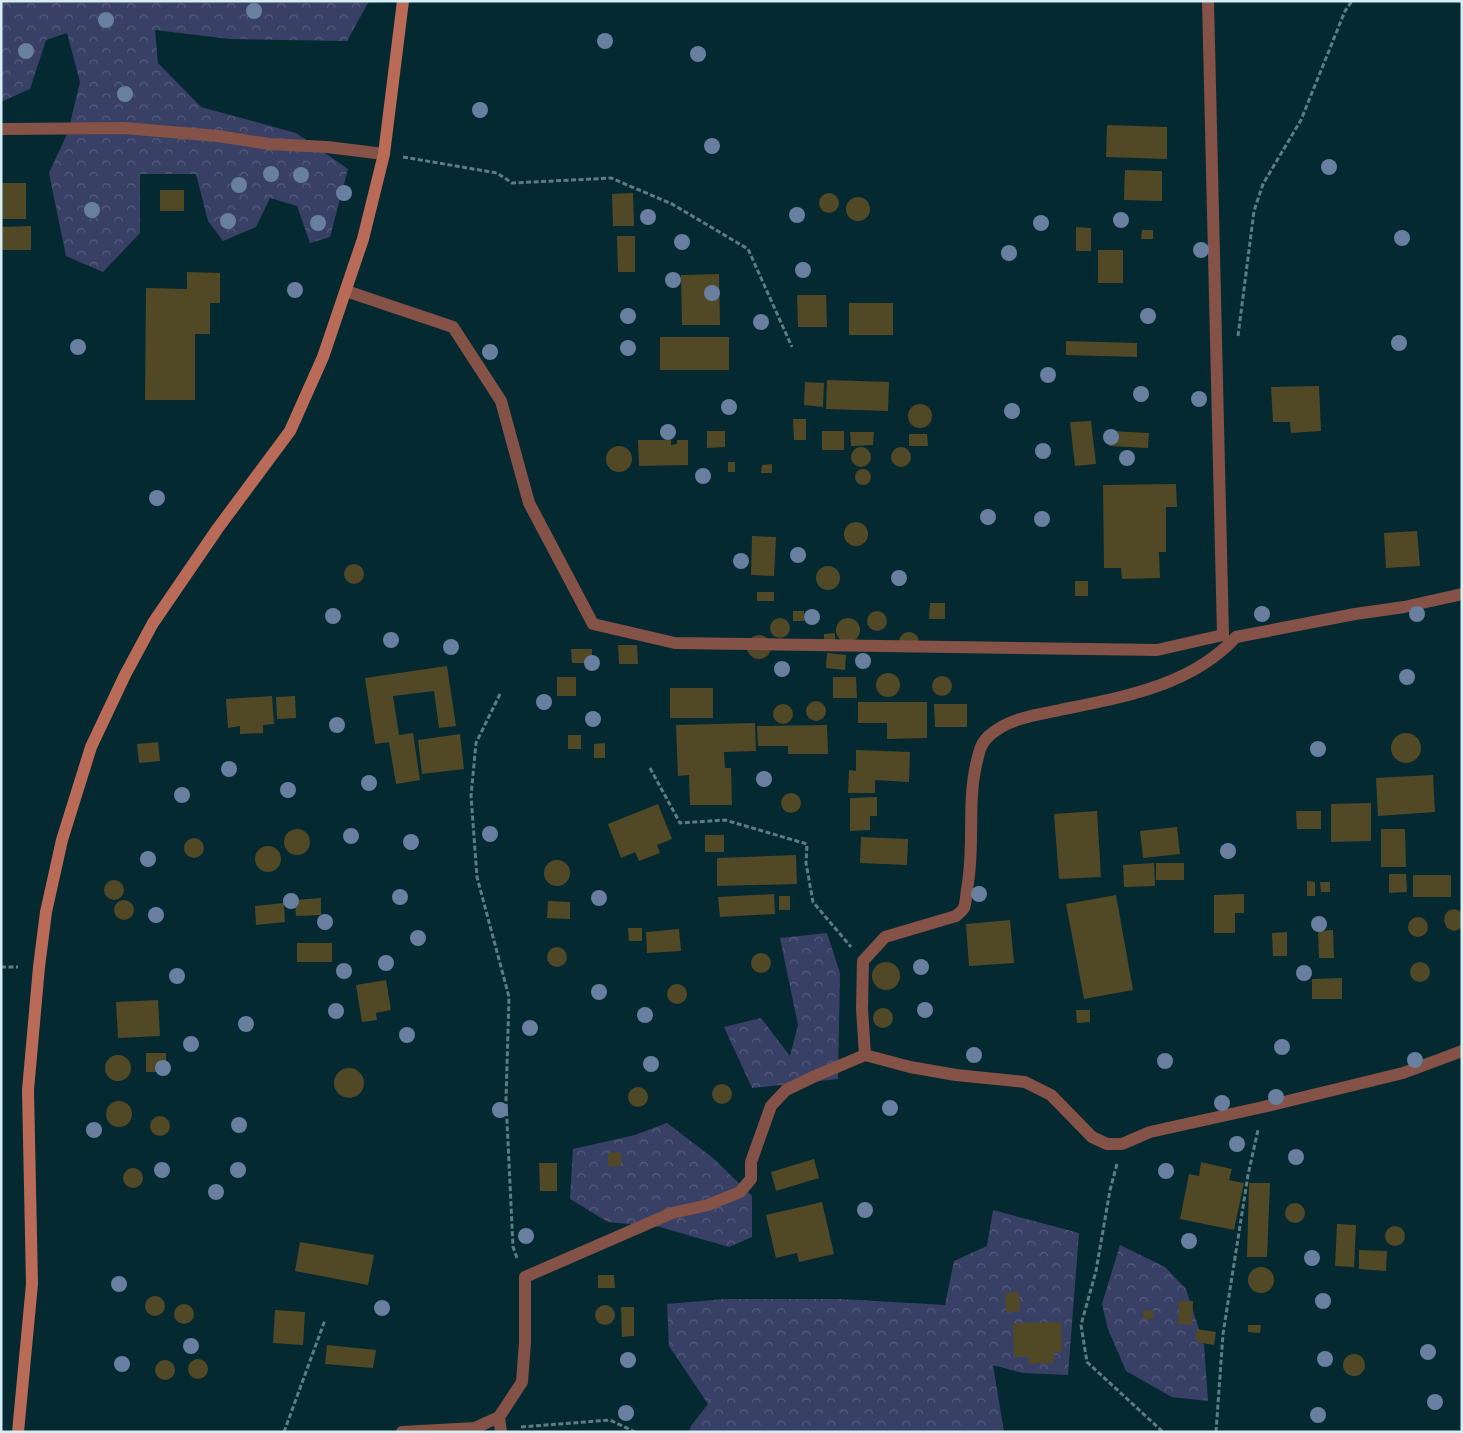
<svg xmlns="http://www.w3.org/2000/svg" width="1463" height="1433" viewBox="0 0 1463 1433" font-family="'IBM Plex Serif',serif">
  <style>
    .forest { fill: url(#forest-crowns) }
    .building { fill: #514826 }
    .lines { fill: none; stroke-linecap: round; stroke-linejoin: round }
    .path { stroke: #5e7c83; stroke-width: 3; stroke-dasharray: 5 2.5; stroke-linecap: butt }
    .street { stroke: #845246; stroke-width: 12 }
    .secondary { stroke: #ba6b57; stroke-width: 12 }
    .tree { fill: #687fa0 }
  </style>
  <defs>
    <pattern id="forest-crowns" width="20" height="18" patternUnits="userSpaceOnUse" patternTransform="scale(1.25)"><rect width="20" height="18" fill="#394066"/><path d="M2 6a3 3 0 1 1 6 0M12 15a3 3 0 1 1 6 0" fill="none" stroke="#555c7c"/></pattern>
  </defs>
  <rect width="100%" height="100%" fill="#052931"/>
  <!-- forest -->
  <g class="forest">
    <path d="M1,1H369L347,41L230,39L155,30L158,63L201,107L296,133L348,169L330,237L310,243L297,206L270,198L256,227L223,241L208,221L196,174H140V233L103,272L66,256L49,173L68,132L80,82L67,33L46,40L30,89L1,102Z"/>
    <path d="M827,933L840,973L838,1079L752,1088L724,1027L761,1018L790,1056L798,1025L780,938Z"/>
    <path d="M667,1123L713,1158L752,1196V1237L729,1247L660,1227L608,1222L570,1199L573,1149L635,1135Z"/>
    <path d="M993,1210L1079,1233L1068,1375L1023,1373L993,1365L1004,1432H689L691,1426L708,1404L669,1346L667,1304L725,1299H841L945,1305L954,1261L987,1246Z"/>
    <path d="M1120,1245L1165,1267L1186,1289L1204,1345L1208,1401L1172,1397L1126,1371L1108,1329L1102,1304Z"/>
  </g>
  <!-- building -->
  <g class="building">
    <path d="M1107,125L1167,127V159L1106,157Z"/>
    <path d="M1125,170L1162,171V201L1124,200Z"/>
    <rect x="1" y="183" width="25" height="36"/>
    <rect x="160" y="190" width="24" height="21"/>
    <circle cx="829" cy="203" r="10"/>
    <path d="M633,193L634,226H613L612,194Z"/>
    <circle cx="858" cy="209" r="12"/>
    <path d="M31,226V250H1V227Z"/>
    <path d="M1076,227L1091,228V251H1076Z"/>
    <path d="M1142,230H1153V239H1141Z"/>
    <path d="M617,236H635V272H618Z"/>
    <rect x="1098" y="250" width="25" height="33"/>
    <path d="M187,272L220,273V303H210V334H195V400H145L146,288L187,289Z"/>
    <path d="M719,274L720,325H682L681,275Z"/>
    <path d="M797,295H826L827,327H798Z"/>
    <rect x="849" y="303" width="44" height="32"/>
    <rect x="660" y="337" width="69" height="33"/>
    <path d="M1066,341L1137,343V357L1066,355Z"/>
    <path d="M827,380L889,382L888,411L826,409Z"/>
    <path d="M805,382L824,383L823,407L804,405Z"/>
    <path d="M1319,386L1321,431L1291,433L1290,422H1273L1271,387Z"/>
    <circle cx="920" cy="416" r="12"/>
    <path d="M793,419H806V440H794Z"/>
    <path d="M1091,421L1096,464L1075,466L1070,422Z"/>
    <path d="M707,431H725V447L707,448Z"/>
    <rect x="822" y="431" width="22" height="19"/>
    <path d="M1110,431L1149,433L1148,448L1109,446Z"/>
    <path d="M850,432H874L873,445L851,446Z"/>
    <path d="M909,434H927L928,446H909Z"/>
    <path d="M638,440H671V445L677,444V440H688V465L639,466Z"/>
    <circle cx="619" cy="459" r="13"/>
    <circle cx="861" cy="457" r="10"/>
    <circle cx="901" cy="457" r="10"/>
    <rect x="728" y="462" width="7" height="10"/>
    <path d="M772,464V473H761L762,465Z"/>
    <circle cx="863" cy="477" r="8"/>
    <path d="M1176,484L1177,507H1166V552H1159L1160,578L1122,579L1121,568H1104L1103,485Z"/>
    <circle cx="856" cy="534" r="12"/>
    <path d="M1417,531L1420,566L1386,568L1384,533Z"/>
    <path d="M752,536L776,537L774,576L751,575Z"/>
    <circle cx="354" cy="574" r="10"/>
    <circle cx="828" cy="578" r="12"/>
    <rect x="1075" y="581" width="13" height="15"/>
    <rect x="757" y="592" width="17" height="9"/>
    <path d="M930,603H945V619H929Z"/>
    <circle cx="877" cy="621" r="10"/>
    <rect x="793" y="611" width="11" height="10"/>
    <circle cx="780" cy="628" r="10"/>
    <circle cx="848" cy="630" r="12"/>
    <circle cx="909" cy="642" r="10"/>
    <path d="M835,633V649L824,650V634Z"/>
    <circle cx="759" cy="647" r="12"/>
    <path d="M618,645H637L638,664H619Z"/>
    <path d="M571,649H592V663H572Z"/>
    <path d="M827,653L846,655L845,670L826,668Z"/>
    <path d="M447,666L456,726L439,728L434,691L393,696L399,735L413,733L420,780L396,784L389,742L375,744L365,678Z"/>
    <circle cx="888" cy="685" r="12"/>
    <circle cx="942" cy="686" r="10"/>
    <rect x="557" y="677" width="19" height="19"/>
    <path d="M833,677H856L857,698H833Z"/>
    <rect x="670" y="688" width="43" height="30"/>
    <path d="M272,696L274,724L263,725V733L240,734V726L228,728L226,699Z"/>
    <path d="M295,696L296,718L277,719L276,697Z"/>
    <circle cx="816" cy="711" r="10"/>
    <path d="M858,702H927V738L887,739V723H858Z"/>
    <circle cx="783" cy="714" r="10"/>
    <path d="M934,704H967V727H935Z"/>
    <path d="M755,723L756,751L724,752L725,768H731L732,805H690L689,775L678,776L676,725Z"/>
    <path d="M827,725L828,754H788V746H758L757,726Z"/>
    <circle cx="1406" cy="748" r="15"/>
    <path d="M460,734L464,769L422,774L418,740Z"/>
    <rect x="568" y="735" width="13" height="14"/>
    <path d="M158,742L160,761L139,763L137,744Z"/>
    <path d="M605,743V758H594V744Z"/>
    <path d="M856,750L910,752L909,782L875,780V793H848L849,770L856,771Z"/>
    <path d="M1433,775L1435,812L1378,816L1376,778Z"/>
    <circle cx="791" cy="803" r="10"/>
    <path d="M877,797V816H870V830L850,831V798Z"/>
    <path d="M1371,803V841L1331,842V804Z"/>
    <path d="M658,804L672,839L657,845L660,853L639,861L635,852L621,858L608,824Z"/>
    <path d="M1097,811L1101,877L1059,879L1054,814Z"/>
    <path d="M1296,811H1321V829H1297Z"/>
    <path d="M1177,827L1180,854L1143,858L1140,831Z"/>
    <circle cx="297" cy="842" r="13"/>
    <path d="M1381,829H1405L1406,867H1381Z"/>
    <rect x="705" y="835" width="19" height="17"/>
    <path d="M861,837L908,839L907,865L860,863Z"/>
    <circle cx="194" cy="848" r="10"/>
    <circle cx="268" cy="859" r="13"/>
    <path d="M796,855L797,884L717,886V858Z"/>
    <circle cx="557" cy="873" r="13"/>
    <path d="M1154,863L1155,886L1124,887L1123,865Z"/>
    <rect x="1156" y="863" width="28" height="17"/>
    <path d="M1389,874H1406L1407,892L1389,893Z"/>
    <rect x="1413" y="875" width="38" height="22"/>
    <circle cx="114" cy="890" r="10"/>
    <path d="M1307,881L1315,882V896H1307Z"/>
    <path d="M1320,882H1330V892H1321Z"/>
    <path d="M774,894L775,914L720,917L718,897Z"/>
    <path d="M1244,894V913H1235V933H1214V895Z"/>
    <path d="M1116,895L1133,990L1084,999L1066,904Z"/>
    <rect x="779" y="896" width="11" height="14"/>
    <path d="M321,898V915L296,916L295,900Z"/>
    <circle cx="124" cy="910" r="10"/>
    <path d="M548,901L570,902V919L547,918Z"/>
    <path d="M284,903L285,922L256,925L255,906Z"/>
    <path d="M1454,909L1462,912V928L1454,931L1447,928L1444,921L1445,915L1448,911Z"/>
    <circle cx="1418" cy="927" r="10"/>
    <path d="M1010,920L1014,963L969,966L966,924Z"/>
    <path d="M628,928H642V941H629Z"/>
    <path d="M679,929L681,951L647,953L646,932Z"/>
    <path d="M1333,930L1334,958H1319L1318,931Z"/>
    <path d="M1287,932V956H1273L1272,933Z"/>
    <rect x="297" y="943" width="35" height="19"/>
    <circle cx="557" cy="957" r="10"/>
    <circle cx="761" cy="963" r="10"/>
    <circle cx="886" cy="976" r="14"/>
    <circle cx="1420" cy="972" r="10"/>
    <path d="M1342,978V999H1312V979Z"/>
    <path d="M386,980L391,1010L376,1013L377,1020L362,1022L356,985Z"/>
    <circle cx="677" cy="994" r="10"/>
    <path d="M158,1000L160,1036L118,1038L116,1002Z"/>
    <circle cx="883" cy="1018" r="10"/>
    <path d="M1076,1010H1090V1022L1077,1023Z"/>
    <rect x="146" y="1053" width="20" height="19"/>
    <circle cx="118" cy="1068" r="13"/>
    <circle cx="349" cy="1083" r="15"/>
    <circle cx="722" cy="1094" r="10"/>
    <circle cx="638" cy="1097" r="10"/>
    <circle cx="119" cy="1114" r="13"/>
    <circle cx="160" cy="1126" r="10"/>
    <path d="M621,1152V1166H608V1153Z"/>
    <path d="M814,1159L819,1178L776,1191L771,1172Z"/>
    <path d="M1201,1162L1232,1169L1229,1180L1244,1183L1234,1230L1180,1219L1189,1174L1199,1176Z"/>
    <path d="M539,1163H557V1191H540Z"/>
    <circle cx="133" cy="1178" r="10"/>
    <path d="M1249,1183H1270L1267,1257H1247Z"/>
    <path d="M822,1202L834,1254L799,1262L797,1253L776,1258L766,1215Z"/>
    <circle cx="1295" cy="1213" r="10"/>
    <path d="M1337,1224L1356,1225L1354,1267L1335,1266Z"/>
    <circle cx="1395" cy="1236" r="10"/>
    <path d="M300,1242L374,1255L368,1285L295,1271Z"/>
    <path d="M1359,1250L1387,1251L1386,1271L1359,1269Z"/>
    <circle cx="1261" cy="1280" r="13"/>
    <path d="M598,1275H614L615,1288H598Z"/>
    <path d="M1019,1292L1020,1311L1006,1312L1005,1293Z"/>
    <circle cx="155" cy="1306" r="10"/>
    <path d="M1179,1301H1193L1192,1325L1178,1324Z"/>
    <circle cx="184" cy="1314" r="10"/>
    <circle cx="605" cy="1315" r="10"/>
    <path d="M621,1307H634V1336L622,1337Z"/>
    <path d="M275,1310L305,1312L303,1345L273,1343Z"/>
    <rect x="1143" y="1310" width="10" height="9"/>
    <path d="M1061,1322L1062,1352H1054V1363L1028,1364L1029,1357H1014L1013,1323Z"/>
    <path d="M1248,1325H1261L1260,1333L1248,1332Z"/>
    <path d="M1197,1329L1216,1332L1214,1345L1196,1342Z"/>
    <path d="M327,1345L376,1350L373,1368L325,1364Z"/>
    <circle cx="1354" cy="1365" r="11"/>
    <circle cx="198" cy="1369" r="10"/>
    <circle cx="165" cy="1370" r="10"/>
  </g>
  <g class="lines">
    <!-- path -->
    <g class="path">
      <path d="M403,157L497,173L512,183L611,178L672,204L748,249L792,347"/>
      <path d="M1238,336L1254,211L1263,184L1301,120L1345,11L1352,1"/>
      <path d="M500,694L476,743L471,796L477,877L509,997L506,1100L513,1247L517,1258"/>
      <path d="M650,768L680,823L725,820L807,844L806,863L813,902L851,947"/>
      <path d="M1,967H18"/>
      <path d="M1117,1164L1110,1190L1096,1271L1081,1325L1087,1362L1163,1432"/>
      <path d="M521,1427L610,1420L635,1432"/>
      <path d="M284,1432L325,1320"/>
      <path d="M1216,1432L1223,1334L1248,1175L1258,1130"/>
    </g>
    <!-- street -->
    <g class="street">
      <path d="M1,129L124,128L218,136L269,144L327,147L384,154"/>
      <path d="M346,291L453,327L501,401L529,503L593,624L675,643L1157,650L1223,635L1208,1"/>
      <path d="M865,1055L862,1009L863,961L885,937L956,916C958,914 962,911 964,908C966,903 966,895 967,889C975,848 967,806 976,765C979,753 980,743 990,735C1009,718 1036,715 1060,710C1123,697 1191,686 1236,637L1355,614L1404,607L1462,594"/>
      <path d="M402,1432L475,1428L499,1417"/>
      <path d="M501,1432L499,1417L522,1382L525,1342V1277L672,1213L708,1205L740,1192L751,1179V1162L771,1106L786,1090L813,1077L865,1055L910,1067L956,1075L1025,1082L1051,1095L1092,1137L1107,1144H1122L1150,1132L1263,1107L1403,1073L1462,1051"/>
    </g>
    <!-- secondary -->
    <path class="secondary" d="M18,1432L32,1284L28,1090L39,967L46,912L62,840L91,747L125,675L153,623L218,528L290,431L323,357L363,239L384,154L403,1"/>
  </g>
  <!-- trees -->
  <g class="tree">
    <circle cx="254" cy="11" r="8"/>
    <circle cx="106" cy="20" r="8"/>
    <circle cx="605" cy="41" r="8"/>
    <circle cx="26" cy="51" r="8"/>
    <circle cx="698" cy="54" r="8"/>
    <circle cx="125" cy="94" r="8"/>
    <circle cx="480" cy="110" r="8"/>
    <circle cx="712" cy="146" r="8"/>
    <circle cx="1329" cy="167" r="8"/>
    <circle cx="271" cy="174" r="8"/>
    <circle cx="301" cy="175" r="8"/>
    <circle cx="239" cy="185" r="8"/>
    <circle cx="344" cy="193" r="8"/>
    <circle cx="92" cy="210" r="8"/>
    <circle cx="797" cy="215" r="8"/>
    <circle cx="648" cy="217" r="8"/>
    <circle cx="1121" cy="220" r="8"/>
    <circle cx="228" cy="221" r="8"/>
    <circle cx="318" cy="223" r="8"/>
    <circle cx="1041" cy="223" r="8"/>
    <circle cx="1402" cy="238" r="8"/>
    <circle cx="682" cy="242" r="8"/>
    <circle cx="1201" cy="250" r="8"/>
    <circle cx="1009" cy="253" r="8"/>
    <circle cx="803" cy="270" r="8"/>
    <circle cx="673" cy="280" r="8"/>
    <circle cx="295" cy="290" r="8"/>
    <circle cx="712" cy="293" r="8"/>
    <circle cx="628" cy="316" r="8"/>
    <circle cx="1148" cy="316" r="8"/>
    <circle cx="761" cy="322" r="8"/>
    <circle cx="1399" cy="343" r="8"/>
    <circle cx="78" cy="347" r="8"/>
    <circle cx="628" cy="348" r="8"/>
    <circle cx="490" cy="352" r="8"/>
    <circle cx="1048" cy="375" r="8"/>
    <circle cx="1141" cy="394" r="8"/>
    <circle cx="1199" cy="399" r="8"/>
    <circle cx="729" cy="407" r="8"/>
    <circle cx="1012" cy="411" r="8"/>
    <circle cx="668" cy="432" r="8"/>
    <circle cx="1111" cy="437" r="8"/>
    <circle cx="1043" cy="451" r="8"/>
    <circle cx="1127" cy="458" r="8"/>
    <circle cx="703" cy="476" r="8"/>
    <circle cx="157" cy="498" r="8"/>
    <circle cx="988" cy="517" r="8"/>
    <circle cx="1042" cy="519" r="8"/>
    <circle cx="798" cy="555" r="8"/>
    <circle cx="741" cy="561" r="8"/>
    <circle cx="899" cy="578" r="8"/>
    <circle cx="1262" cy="614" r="8"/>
    <circle cx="1417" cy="614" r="8"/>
    <circle cx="333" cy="616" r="8"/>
    <circle cx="812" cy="617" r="8"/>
    <circle cx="391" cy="640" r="8"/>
    <circle cx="451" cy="647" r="8"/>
    <circle cx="863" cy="661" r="8"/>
    <circle cx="592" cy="663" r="8"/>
    <circle cx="782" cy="669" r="8"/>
    <circle cx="1407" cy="677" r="8"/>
    <circle cx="544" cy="702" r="8"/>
    <circle cx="593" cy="719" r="8"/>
    <circle cx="337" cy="725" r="8"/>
    <circle cx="1318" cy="749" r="8"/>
    <circle cx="229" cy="769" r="8"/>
    <circle cx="764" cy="779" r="8"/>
    <circle cx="369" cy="783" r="8"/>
    <circle cx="288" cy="790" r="8"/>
    <circle cx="182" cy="795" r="8"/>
    <circle cx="490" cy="834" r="8"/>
    <circle cx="351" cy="836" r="8"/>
    <circle cx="411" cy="842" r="8"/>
    <circle cx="1228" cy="851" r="8"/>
    <circle cx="148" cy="859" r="8"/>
    <circle cx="979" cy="894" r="8"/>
    <circle cx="400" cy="897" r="8"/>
    <circle cx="599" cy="898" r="8"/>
    <circle cx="291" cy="901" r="8"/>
    <circle cx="156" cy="915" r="8"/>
    <circle cx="325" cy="922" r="8"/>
    <circle cx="1319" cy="924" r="8"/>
    <circle cx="418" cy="938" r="8"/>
    <circle cx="386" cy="963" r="8"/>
    <circle cx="921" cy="967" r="8"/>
    <circle cx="344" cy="971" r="8"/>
    <circle cx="1304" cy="973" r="8"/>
    <circle cx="177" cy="976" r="8"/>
    <circle cx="599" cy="992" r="8"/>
    <circle cx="925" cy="1010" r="8"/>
    <circle cx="336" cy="1011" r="8"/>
    <circle cx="645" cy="1015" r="8"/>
    <circle cx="246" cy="1024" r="8"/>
    <circle cx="530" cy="1028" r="8"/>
    <circle cx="407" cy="1035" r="8"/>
    <circle cx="191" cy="1044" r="8"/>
    <circle cx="1282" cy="1047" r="8"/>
    <circle cx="974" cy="1055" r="8"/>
    <circle cx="1415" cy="1060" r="8"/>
    <circle cx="1165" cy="1061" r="8"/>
    <circle cx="651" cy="1064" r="8"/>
    <circle cx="163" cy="1068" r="8"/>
    <circle cx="1276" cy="1097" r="8"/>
    <circle cx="1222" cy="1103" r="8"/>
    <circle cx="890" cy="1108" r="8"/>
    <circle cx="500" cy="1110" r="8"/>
    <circle cx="239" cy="1125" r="8"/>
    <circle cx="94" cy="1130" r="8"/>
    <circle cx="1237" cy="1144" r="8"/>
    <circle cx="1296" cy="1157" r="8"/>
    <circle cx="162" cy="1170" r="8"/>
    <circle cx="238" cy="1170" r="8"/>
    <circle cx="1166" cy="1171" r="8"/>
    <circle cx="216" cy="1192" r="8"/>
    <circle cx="865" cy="1210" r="8"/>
    <circle cx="526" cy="1236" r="8"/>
    <circle cx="1189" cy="1241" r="8"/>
    <circle cx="1312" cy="1258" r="8"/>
    <circle cx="119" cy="1284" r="8"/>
    <circle cx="1323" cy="1301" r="8"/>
    <circle cx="382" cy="1308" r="8"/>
    <circle cx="191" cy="1346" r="8"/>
    <circle cx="1428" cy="1352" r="8"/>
    <circle cx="1325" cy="1359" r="8"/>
    <circle cx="628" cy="1360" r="8"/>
    <circle cx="122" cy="1364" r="8"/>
    <circle cx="1435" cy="1402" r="8"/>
    <circle cx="626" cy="1413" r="8"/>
    <circle cx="1318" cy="1415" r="8"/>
  </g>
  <!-- border -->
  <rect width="1463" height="1433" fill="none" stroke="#d6edf3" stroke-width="5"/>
</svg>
